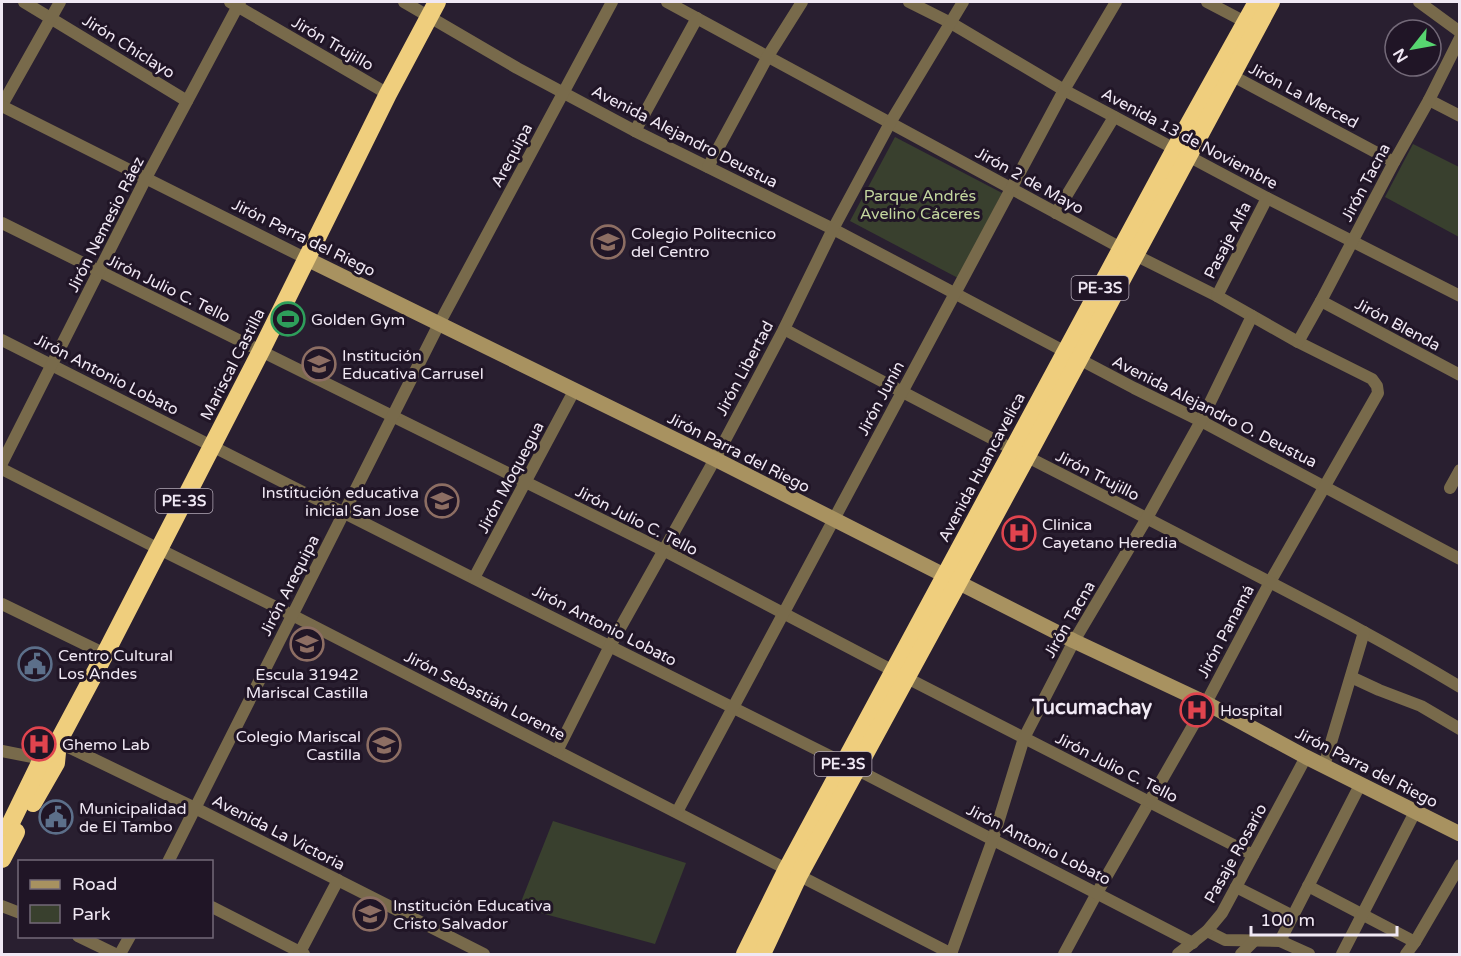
<svg xmlns="http://www.w3.org/2000/svg" width="1461" height="956" viewBox="0 0 1461 956" font-family="'Varela Round',sans-serif">
  <style>
    .green { fill: #39402e }
    .lines { fill: none; stroke-linecap: round; stroke-linejoin: round }
    .street { stroke: #786a4b; stroke-width: 12 }
    .secondary { stroke: #a89260; stroke-width: 15 }
    .highway { stroke: #efce7d; stroke-width: 18 }
    .labels { text-anchor: middle; stroke-width: 6; stroke-linejoin: round; paint-order: stroke }
    .shield { fill: #201526; stroke: #b2a9b6; stroke-width: 1.5 }
    .shield-label { font-size: 15px; font-weight: bold; fill: #f0e8f4 }
    .street-label { font-size: 16px; fill: #f0e8f4; stroke: #201526 }
    .park-label { font-size: 16px; fill: #c3d69e; stroke: #201526 }
    .poi-label { font-size: 16px; fill: #f0e8f4; stroke: #201526; text-anchor: start }
    .quarter-label { font-size: 20px; font-weight: bold; fill: #f0e8f4; stroke: #201526 }
  </style>
  <rect width="100%" height="100%" fill="#291f30"/>
  <!-- green -->
  <g class="green">
    <path d="M895,137L1002,193L958,278L850,221Z"/>
    <path d="M1413,144L1459,167V237L1385,197Z"/>
    <path d="M553,821L686,863L655,944L519,907Z"/>
  </g>
  <g class="lines">
    <!-- street -->
    <g class="street">
      <path d="M24,2L187,101"/>
      <path d="M230,2L388,94"/>
      <path d="M404,2L517,68L635,131L833,229L1134,388L1201,421L1460,559"/>
      <path d="M667,2L1121,248L1217,296L1298,342L1372,379L1377,386L1378,393L1270,582L1206,703L1097,893L1064,954"/>
      <path d="M909,2L951,23L1064,90L1267,198L1460,296"/>
      <path d="M1207,2L1251,25"/>
      <path d="M1419,2L1460,32"/>
      <path d="M1231,75L1394,162"/>
      <path d="M1429,100L1460,116"/>
      <path d="M2,105L60,2"/>
      <path d="M2,106L307,259"/>
      <path d="M635,131L697,18"/>
      <path d="M708,167L768,56L802,2"/>
      <path d="M1056,213L1114,117"/>
      <path d="M2,223L663,550L907,678L1253,855"/>
      <path d="M1217,296L1267,198"/>
      <path d="M1321,301L1460,375"/>
      <path d="M784,329C924,405 1066,476 1208,550C1292,594 1378,637 1460,687"/>
      <path d="M2,340L465,574L844,763L1193,943"/>
      <path d="M1298,342L1321,301L1394,162L1429,100L1460,38"/>
      <path d="M2,463L146,178L240,2"/>
      <path d="M2,469L159,549L292,615L952,954"/>
      <path d="M1450,488L1460,470"/>
      <path d="M474,578L574,391"/>
      <path d="M2,604L105,654"/>
      <path d="M1351,677L1379,690L1421,706L1460,729"/>
      <path d="M58,742L195,808L484,954"/>
      <path d="M2,751L47,760"/>
      <path d="M557,751L610,646L715,459L784,329L833,229L890,123L963,2"/>
      <path d="M1324,766L1364,632"/>
      <path d="M677,812L1064,90L1116,2"/>
      <path d="M168,862L439,324L612,2"/>
      <path d="M1308,886L1415,942"/>
      <path d="M1236,887L1293,916"/>
      <path d="M2,906L20,913"/>
      <path d="M212,907L304,954"/>
      <path d="M1207,931L1225,940L1280,941L1309,954"/>
      <path d="M78,936L115,954"/>
      <path d="M1280,941L1360,785"/>
      <path d="M120,954L130,936"/>
      <path d="M299,954L338,880"/>
      <path d="M951,954L993,839L1024,738L1074,641L1147,518L1201,421L1252,316"/>
      <path d="M1178,954L1207,931L1222,913L1306,757"/>
      <path d="M1241,954L1255,940"/>
      <path d="M1342,954L1415,812"/>
      <path d="M1406,954L1415,942L1460,865"/>
    </g>
    <!-- secondary -->
    <path class="secondary" d="M307,259L715,459L1074,641L1206,703L1306,757L1460,834"/>
    <!-- highway -->
    <g class="highway">
      <path d="M33,803L56,763L58,742"/>
      <path d="M2,841L42,759L58,742L105,654L261,351L388,94L437,2"/>
      <path d="M2,859L16,832"/>
      <path d="M745,954L787,869L1175,149L1257,2"/>
      <path d="M762,954L799,875L1027,456L1271,2"/>
    </g>
  </g>
  <!-- icons -->
  <defs>
    <symbol id="university-ring" viewBox="-11 -11 22 22"><circle r="9.5" fill="#201526" stroke="#8d6e63" stroke-width="1.5"/><path d="M0-5L7-2L0 1L-7-2ZM-4 1L0 2.5L4 1V4Q0 6-4 4Z" fill="#8d6e63"/></symbol>
    <symbol id="stadium-ring" viewBox="-11 -11 22 22"><circle r="9.5" fill="#201526" stroke="#2e9e5b" stroke-width="1.5"/><path d="M0-5a6.5 5 0 1 0 0 10a6.5 5 0 1 0 0-10ZM-3.5-1.8h7v3.6h-7Z" fill="#2e9e5b"/></symbol>
    <symbol id="school-ring" viewBox="-11 -11 22 22"><circle r="9.5" fill="#201526" stroke="#8d6e63" stroke-width="1.5"/><path d="M0-5L7-2L0 1L-7-2ZM-4 1L0 2.5L4 1V4Q0 6-4 4Z" fill="#8d6e63"/></symbol>
    <symbol id="hospital-ring" viewBox="-11 -11 22 22"><circle r="9.5" fill="#201526" stroke="#e0444e" stroke-width="1.5"/><path d="M-5-5h3v3.5h4V-5h3V5h-3V1.5h-4V5h-3Z" fill="#e0444e"/></symbol>
    <symbol id="civic-ring" viewBox="-11 -11 22 22"><circle r="9.5" fill="#201526" stroke="#5c6f8a" stroke-width="1.5"/><path d="M-.6-6.5H3V-4.5H.6V-3L4-1V1h2V6H-6V1h2V-1L-.6-3ZM-1.2 2.5V6h2.4V2.5Z" fill="#5c6f8a"/></symbol>
  </defs>
  <g fill-rule="evenodd">
    <use href="#university-ring" x="589" y="223" width="38" height="38"/>
    <use href="#stadium-ring" x="269" y="300" width="38" height="38"/>
    <use href="#school-ring" x="300" y="345" width="38" height="38"/>
    <use href="#school-ring" x="423" y="482" width="38" height="38"/>
    <use href="#hospital-ring" x="1000" y="514" width="38" height="38"/>
    <use href="#school-ring" x="288" y="625" width="38" height="38"/>
    <use href="#civic-ring" x="16" y="645" width="38" height="38"/>
    <use href="#hospital-ring" x="1178" y="691" width="38" height="38"/>
    <use href="#hospital-ring" x="20" y="725" width="38" height="38"/>
    <use href="#school-ring" x="365" y="726" width="38" height="38"/>
    <use href="#civic-ring" x="37" y="798" width="38" height="38"/>
    <use href="#school-ring" x="351" y="895" width="38" height="38"/>
  </g>
  <g class="labels">
    <!-- shield labels -->
    <g class="shield">
      <rect x="1071.5" y="276" width="57" height="24" rx="4.5"/>
      <rect x="155.5" y="489" width="57" height="24" rx="4.5"/>
      <rect x="814.5" y="752" width="57" height="24" rx="4.5"/>
    </g>
    <g class="shield-label">
      <text x="1100" y="293">PE-3S</text>
      <text x="184" y="506">PE-3S</text>
      <text x="843" y="769">PE-3S</text>
    </g>
    <!-- street labels -->
    <g class="street-label">
      <text transform="translate(333 43) rotate(30)" y="6">Jirón Trujillo</text>
      <text transform="translate(129 46) rotate(32)" y="6">Jirón Chiclayo</text>
      <text transform="translate(1304 95) rotate(28)" y="6">Jirón La Merced</text>
      <text transform="translate(685 136) rotate(27)" y="6">Avenida Alejandro Deustua</text>
      <text transform="translate(1190 138) rotate(28)" y="6">Avenida 13 de Noviembre</text>
      <text transform="translate(511 155) rotate(-62)" y="6">Arequipa</text>
      <text transform="translate(1030 180) rotate(29)" y="6">Jirón 2 de Mayo</text>
      <text transform="translate(1365 182) rotate(-62)" y="6">Jirón Tacna</text>
      <text transform="translate(105 224) rotate(-63)" y="6">Jirón Nemesio Ráez</text>
      <text transform="translate(304 237) rotate(26)" y="6">Jirón Parra del Riego</text>
      <text transform="translate(1227 240) rotate(-63)" y="6">Pasaje Alfa</text>
      <text transform="translate(169 288) rotate(26)" y="6">Jirón Julio C. Tello</text>
      <text transform="translate(1398 324) rotate(28)" y="6">Jirón Blenda</text>
      <text transform="translate(232 364) rotate(-63)" y="6">Mariscal Castilla</text>
      <text transform="translate(744 368) rotate(-62)" y="6">Jirón Libertad</text>
      <text transform="translate(107 374) rotate(27)" y="6">Jirón Antonio Lobato</text>
      <text transform="translate(880 398) rotate(-62)" y="6">Jirón Junín</text>
      <text transform="translate(1215 411) rotate(27)" y="6">Avenida Alejandro O. Deustua</text>
      <text transform="translate(739 452) rotate(27)" y="6">Jirón Parra del Riego</text>
      <text transform="translate(981 467) rotate(-62)" y="6">Avenida Huancavelica</text>
      <text transform="translate(1098 475) rotate(27)" y="6">Jirón Trujillo</text>
      <text transform="translate(510 477) rotate(-62)" y="6">Jirón Moquegua</text>
      <text transform="translate(637 520) rotate(27)" y="6">Jirón Julio C. Tello</text>
      <text transform="translate(289 585) rotate(-63)" y="6">Jirón Arequipa</text>
      <text transform="translate(1069 619) rotate(-60)" y="6">Jirón Tacna</text>
      <text transform="translate(605 625) rotate(27)" y="6">Jirón Antonio Lobato</text>
      <text transform="translate(1225 631) rotate(-62)" y="6">Jirón Panamá</text>
      <text transform="translate(485 695) rotate(27)" y="6">Jirón Sebastián Lorente</text>
      <text transform="translate(1117 767) rotate(27)" y="6">Jirón Julio C. Tello</text>
      <text transform="translate(1367 767) rotate(27)" y="6">Jirón Parra del Riego</text>
      <text transform="translate(279 832) rotate(27)" y="6">Avenida La Victoria</text>
      <text transform="translate(1039 844) rotate(27)" y="6">Jirón Antonio Lobato</text>
      <text transform="translate(1235 853) rotate(-61)" y="6">Pasaje Rosario</text>
    </g>
    <!-- park labels -->
    <g class="park-label">
      <text x="920" y="201">Parque Andrés<tspan x="920" dy="18">Avelino Cáceres</tspan></text>
    </g>
    <!-- poi labels -->
    <g class="poi-label">
      <text x="631" y="239">Colegio Politecnico<tspan x="631" dy="18">del Centro</tspan></text>
      <text x="311" y="325">Golden Gym</text>
      <text x="342" y="361">Institución<tspan x="342" dy="18">Educativa Carrusel</tspan></text>
      <text x="419" y="498" text-anchor="end">Institución educativa<tspan x="419" dy="18">inicial San Jose</tspan></text>
      <text x="1042" y="530">Clinica<tspan x="1042" dy="18">Cayetano Heredia</tspan></text>
      <text x="58" y="661">Centro Cultural<tspan x="58" dy="18">Los Andes</tspan></text>
      <text x="307" y="680" text-anchor="middle">Escula 31942<tspan x="307" dy="18">Mariscal Castilla</tspan></text>
      <text x="1220" y="716">Hospital</text>
      <text x="361" y="742" text-anchor="end">Colegio Mariscal<tspan x="361" dy="18">Castilla</tspan></text>
      <text x="62" y="750">Ghemo Lab</text>
      <text x="79" y="814">Municipalidad<tspan x="79" dy="18">de El Tambo</tspan></text>
      <text x="393" y="911">Institución Educativa<tspan x="393" dy="18">Cristo Salvador</tspan></text>
    </g>
    <!-- quarter labels -->
    <g class="quarter-label">
      <text x="1092" y="714">Tucumachay</text>
    </g>
  </g>
  <!-- border -->
  <rect width="1461" height="956" fill="none" stroke="#f0e8f4" stroke-width="6"/>
  <!-- legend -->
  <rect x="18" y="860" width="195" height="78" fill="#201526" stroke="#736978" stroke-width="1.5"/>
  <rect x="30" y="880" width="30" height="9" fill="#a89260" stroke="#736978" stroke-width="1.5"/>
  <text x="72" y="890" font-size="18" fill="#f0e8f4">Road</text>
  <rect x="30" y="905" width="30" height="18" fill="#39402e" stroke="#736978" stroke-width="1.5"/>
  <text x="72" y="920" font-size="18" fill="#f0e8f4">Park</text>
  <!-- north arrow -->
  <g transform="translate(1413 48) rotate(239)"><circle r="28" fill="#201526" stroke="#736978" stroke-width="1.5"/>
  <path d="M0-4.5L10 22L0 15L-10 22Z" fill="#57d570"/>
  <text y="-9" font-size="16" font-weight="bold" text-anchor="middle" fill="#f0e8f4">N</text>
  </g>
  <!-- scale -->
  <path d="M1251 926v9h146v-9" fill="none" stroke="#f0e8f4" stroke-width="3"/>
  <text x="1260" y="926" font-size="18" fill="#f0e8f4" stroke="#201526" stroke-width="4.5" paint-order="stroke">100 m</text>
</svg>
